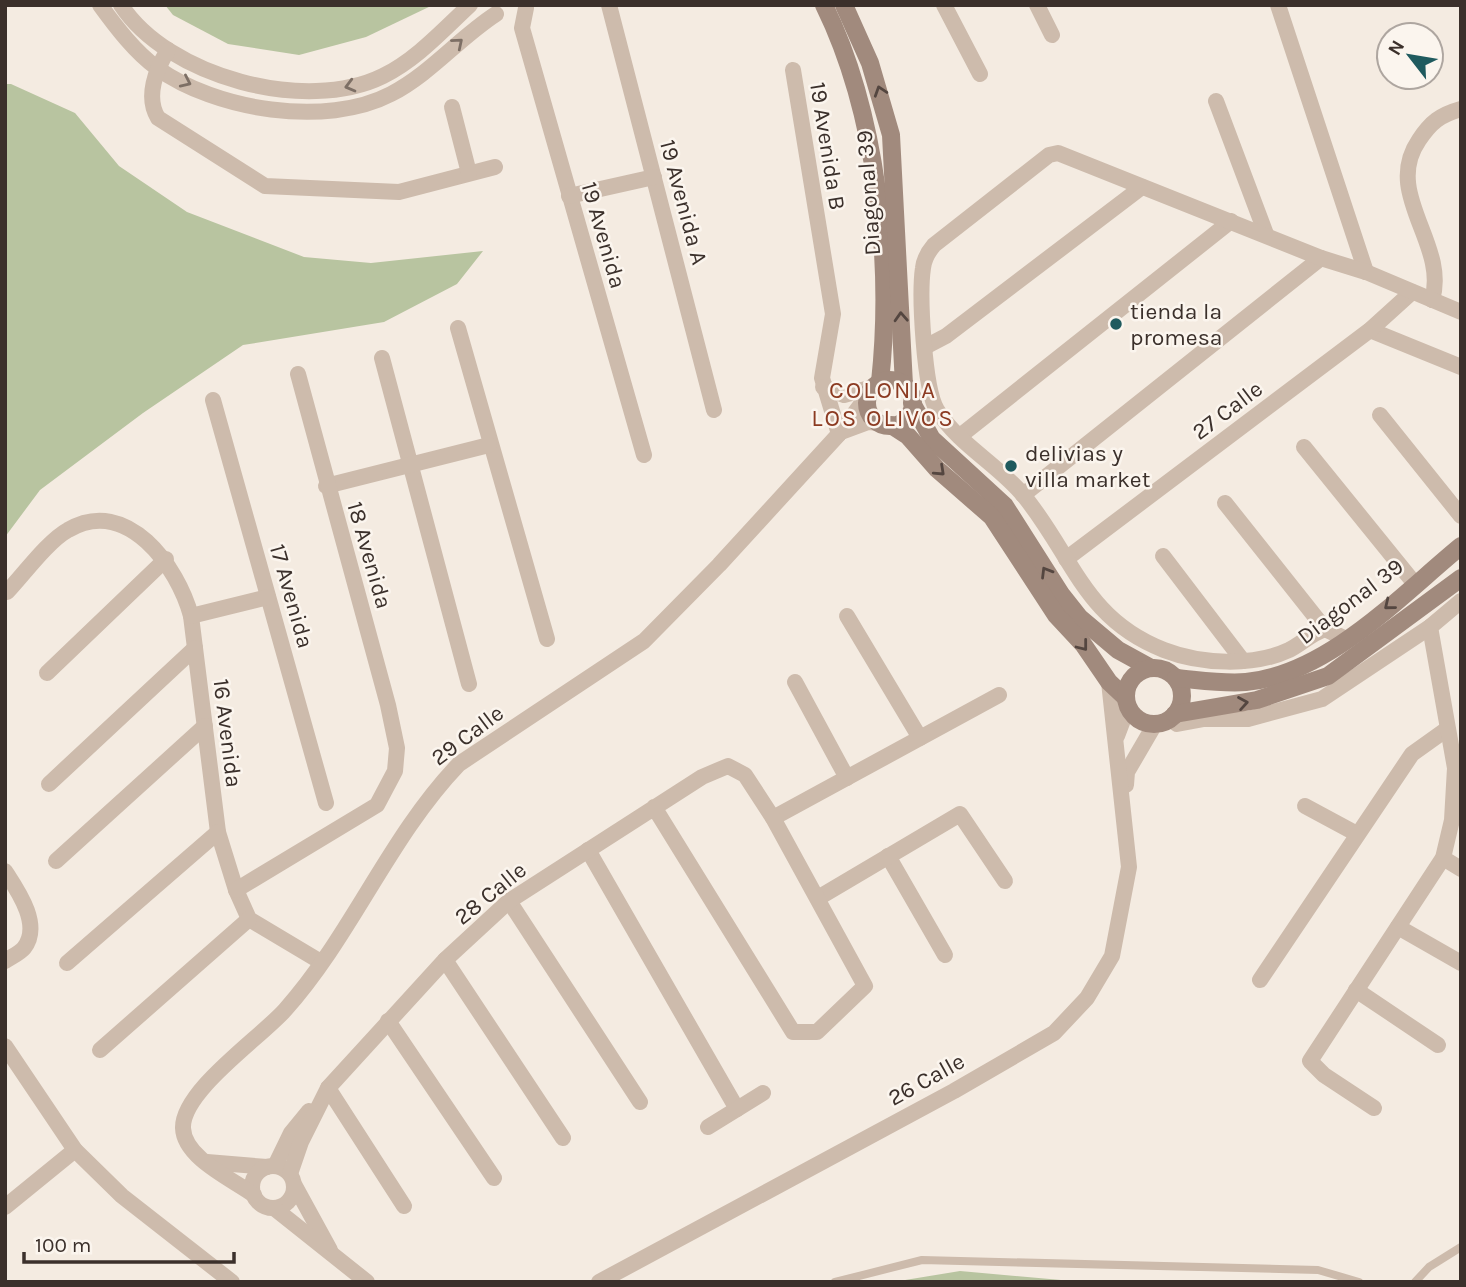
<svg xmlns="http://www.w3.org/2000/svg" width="1466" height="1287" viewBox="0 0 1466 1287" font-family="Karla,sans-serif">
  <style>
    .green { fill: #b8c4a0 }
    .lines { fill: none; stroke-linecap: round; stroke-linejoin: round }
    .lane { stroke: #cdbbac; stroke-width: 8 }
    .street { stroke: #cdbbac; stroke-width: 16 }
    .secondary { stroke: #a18a7d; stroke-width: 18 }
    .oneway { stroke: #7d6f65 }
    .oneway2 { stroke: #544640 }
    .poi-dot { fill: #1f5a5e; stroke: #fbf5ee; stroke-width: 2.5 }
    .labels { text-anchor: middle; stroke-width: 5; stroke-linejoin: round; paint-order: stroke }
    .street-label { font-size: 23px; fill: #3b302b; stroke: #fbf5ee }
    .poi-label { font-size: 23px; fill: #3b302b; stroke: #fbf5ee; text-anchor: start }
    .neighbourhood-label { font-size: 24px; letter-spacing: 2px; fill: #8c3b22; stroke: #fbf5ee }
  </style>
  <rect width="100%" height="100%" fill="#f4ebe1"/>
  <!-- green -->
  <g class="green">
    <path d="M165,5H433L366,37L299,55L228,44L173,15Z"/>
    <path d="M5,84H11L75,113L119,166L187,212L304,257L371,263L483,251L457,284L384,322L243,345L143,413L40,490L5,537Z"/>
    <path d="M960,1271L1061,1280L893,1282Z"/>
  </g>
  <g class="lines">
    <!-- lane -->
    <g class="lane">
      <path d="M835,1282L922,1260L1318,1270L1359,1282"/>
      <path d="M1415,1282L1429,1267L1461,1247"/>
    </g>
    <!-- street -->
    <g class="street">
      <path d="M100,5C116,27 135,52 157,68C215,110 326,128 391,94C430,74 459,38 496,14"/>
      <path d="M121,5C168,77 306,114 383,76C416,60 443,30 470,5"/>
      <path d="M609,5L714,410"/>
      <path d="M944,5L980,74"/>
      <path d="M1037,5L1052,35"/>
      <path d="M1278,5L1366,272"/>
      <path d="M526,8L522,28L644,455"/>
      <path d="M168,50C156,69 145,97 158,118L265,186L399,192L495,167"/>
      <path d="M793,70L833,314L822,378L839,434"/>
      <path d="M1216,101L1266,234"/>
      <path d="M452,107L469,173"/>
      <path d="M569,196L654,177"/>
      <path d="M1432,300C1449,244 1382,194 1419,140C1431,122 1440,115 1461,109"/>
      <path d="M458,328L547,639"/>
      <path d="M1370,330L1461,367"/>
      <path d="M925,347L946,336L1142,187"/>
      <path d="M382,358L469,684"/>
      <path d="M823,387L844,395L873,387"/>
      <path d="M213,400L326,803"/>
      <path d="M1380,415L1461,516"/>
      <path d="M841,432L868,422L880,423"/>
      <path d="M960,436L1231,221"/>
      <path d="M1304,447L1415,584"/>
      <path d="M326,486L489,445"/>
      <path d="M1023,495L1321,258"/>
      <path d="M1225,503L1325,629L1346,639"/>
      <path d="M1163,556L1243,661"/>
      <path d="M1066,559L1370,330L1412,292"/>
      <path d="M7,592C24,574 48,541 68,530C127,495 178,567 191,616L218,832L236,890L249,919L321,962"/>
      <path d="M191,616L268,597"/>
      <path d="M847,616L920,738"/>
      <path d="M1325,629C1312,633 1301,644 1289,650C1253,667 1200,664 1164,650C1084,619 1073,556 1024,496C999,465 959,445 937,410C924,389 919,295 923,268C924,259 928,252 934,245L1049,155L1058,153L1321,258L1366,272L1461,312"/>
      <path d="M47,673L166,559"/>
      <path d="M795,682L847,778"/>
      <path d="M1170,719L1177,724L1204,719H1248L1322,699L1430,627L1461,601"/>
      <path d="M1117,736L1128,707"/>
      <path d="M49,784L195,648"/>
      <path d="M1126,785L1127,772L1155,724"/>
      <path d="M1305,806L1357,834"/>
      <path d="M773,818L999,695"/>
      <path d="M588,850L737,1109"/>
      <path d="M888,856L945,955"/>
      <path d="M1443,858L1461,869"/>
      <path d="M56,861L205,726"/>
      <path d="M5,871C18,891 42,925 24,948C20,953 11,957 5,961"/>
      <path d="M236,890L377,805L395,771L397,748L388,705L298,374"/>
      <path d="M818,898L960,814L1005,881"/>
      <path d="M509,901L640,1102"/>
      <path d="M1398,927L1461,963"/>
      <path d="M445,960L563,1138"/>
      <path d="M67,963L218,832"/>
      <path d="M1260,980L1412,754L1447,729"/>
      <path d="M1356,990L1438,1045"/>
      <path d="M388,1021L494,1178"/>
      <path d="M5,1046L75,1150L122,1196L232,1282"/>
      <path d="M100,1050L249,919"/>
      <path d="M328,1088L404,1206"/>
      <path d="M1374,1108L1324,1075L1310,1061L1443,858L1452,820L1455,768L1430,627"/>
      <path d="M708,1127L763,1093"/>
      <path d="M207,1162L267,1167"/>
      <circle cx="273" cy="1187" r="21"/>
      <path d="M275,1166L291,1133L309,1111"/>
      <path d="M290,1174L301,1142L328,1088L445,960L509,901L702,777L728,766L745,775L773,818L865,986L817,1032H793L654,807"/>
      <path d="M295,1186L330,1250"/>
      <path d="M254,1195C232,1179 184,1158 183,1128C182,1091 260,1038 285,1010C352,935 389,837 459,764L644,641L719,565L839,434L868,395"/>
      <path d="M5,1207L75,1150"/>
      <path d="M274,1208L367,1282"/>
      <path d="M599,1282L954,1091L1054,1033L1087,998L1112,956L1129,867L1109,682"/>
    </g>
    <!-- secondary -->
    <g class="secondary">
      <path d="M824,5C877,113 893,262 880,382"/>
      <path d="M844,5L870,63L891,135L904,385"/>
      <circle cx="890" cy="403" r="23"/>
      <path d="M912,403L932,439L1005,506L1061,594L1080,618L1118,650L1149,667"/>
      <path d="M891,425L908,436L937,469L992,517L1056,615L1083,644L1109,682L1125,697"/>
      <circle cx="1154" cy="696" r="28"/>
      <path d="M1176,678C1199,680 1223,684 1246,682C1328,674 1400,596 1461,546"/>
      <path d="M1175,714L1257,700L1328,676L1461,578"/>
    </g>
  </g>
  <!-- one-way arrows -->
  <defs><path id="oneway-chevron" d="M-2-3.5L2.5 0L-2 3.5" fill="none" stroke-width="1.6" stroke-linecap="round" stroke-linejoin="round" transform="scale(1.75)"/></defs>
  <g class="oneway">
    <use href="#oneway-chevron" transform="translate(458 43) rotate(-40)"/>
    <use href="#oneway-chevron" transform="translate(186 82) rotate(25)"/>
    <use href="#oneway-chevron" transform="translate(350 86) rotate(165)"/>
  </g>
  <g class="oneway2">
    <use href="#oneway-chevron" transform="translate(880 91) rotate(-108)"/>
    <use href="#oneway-chevron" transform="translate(901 317) rotate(-93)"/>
    <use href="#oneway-chevron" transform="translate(940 471) rotate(43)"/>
    <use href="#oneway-chevron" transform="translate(1046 572) rotate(-121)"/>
    <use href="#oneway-chevron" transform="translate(1389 605) rotate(141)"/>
    <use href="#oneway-chevron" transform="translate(1083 646) rotate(52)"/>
    <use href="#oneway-chevron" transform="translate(1243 703) rotate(-10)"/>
  </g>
  <!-- markers -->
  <g class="poi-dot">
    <circle cx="1116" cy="324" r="7"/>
    <circle cx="1011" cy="466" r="7"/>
  </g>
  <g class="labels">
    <!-- street labels -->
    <g class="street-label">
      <text transform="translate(828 146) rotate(81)" y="8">19 Avenida B</text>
      <text transform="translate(868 193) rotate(-94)" y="8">Diagonal 39</text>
      <text transform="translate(684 202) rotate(75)" y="8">19 Avenida A</text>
      <text transform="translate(604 235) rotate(74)" y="8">19 Avenida</text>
      <text transform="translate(1227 410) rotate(-37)" y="8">27 Calle</text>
      <text transform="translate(370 555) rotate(74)" y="8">18 Avenida</text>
      <text transform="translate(292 596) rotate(74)" y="8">17 Avenida</text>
      <text transform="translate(1350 601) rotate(-37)" y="8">Diagonal 39</text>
      <text transform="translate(228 733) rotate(83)" y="8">16 Avenida</text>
      <text transform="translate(467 735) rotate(-37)" y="8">29 Calle</text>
      <text transform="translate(490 893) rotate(-39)" y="8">28 Calle</text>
      <text transform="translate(926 1079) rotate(-29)" y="8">26 Calle</text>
    </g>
    <!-- poi labels -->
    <g class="poi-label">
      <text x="1130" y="319">tienda la<tspan x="1130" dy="26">promesa</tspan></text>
      <text x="1025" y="461">delivias y<tspan x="1025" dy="26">villa market</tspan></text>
    </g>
    <!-- neighbourhood labels -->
    <g class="neighbourhood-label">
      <text x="883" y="398">COLONIA<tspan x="883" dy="28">LOS OLIVOS</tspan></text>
    </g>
  </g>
  <!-- border -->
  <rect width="1466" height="1287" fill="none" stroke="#3b302b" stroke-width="14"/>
  <!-- north arrow -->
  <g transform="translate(1410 56) rotate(301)"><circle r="33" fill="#fbf5ee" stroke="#aea6a0" stroke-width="2"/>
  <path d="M0-5L12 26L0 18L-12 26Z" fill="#1f5a5e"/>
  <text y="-10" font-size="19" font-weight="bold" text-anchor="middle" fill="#3b302b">N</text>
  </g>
  <!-- scale -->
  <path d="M24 1252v10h210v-10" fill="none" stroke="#3b302b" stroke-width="3.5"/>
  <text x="35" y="1252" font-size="21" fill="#3b302b" stroke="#fbf5ee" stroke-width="5" paint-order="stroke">100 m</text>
</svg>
